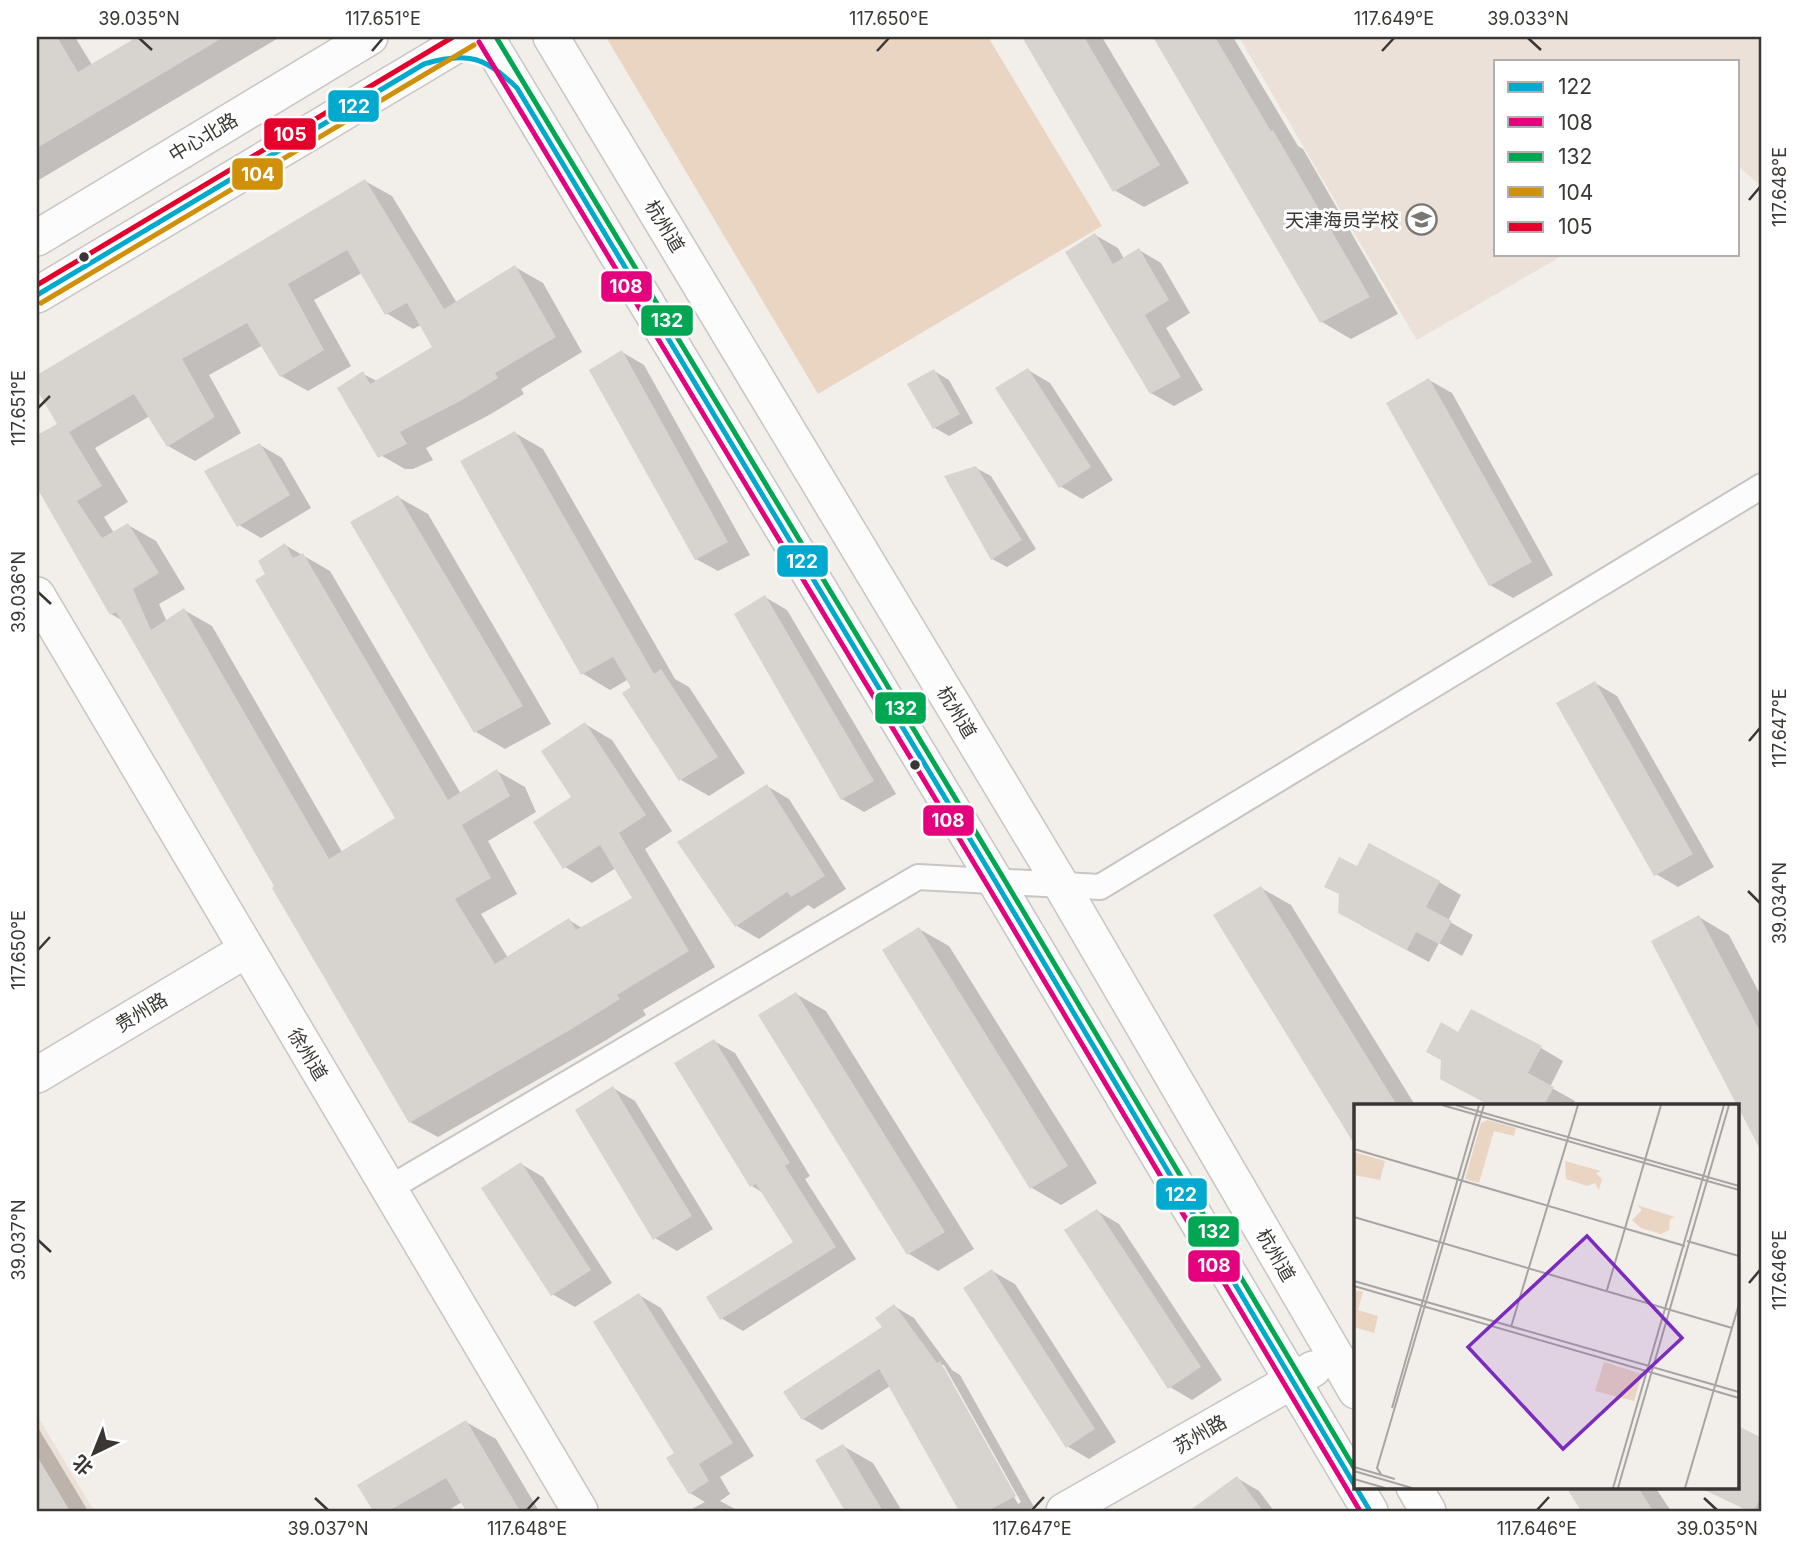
<svg xmlns="http://www.w3.org/2000/svg" width="1799" height="1548" viewBox="0 0 1799 1548" font-family="Inter,'Noto Sans SC',sans-serif">
  <style>
    .built { fill: #ebe1d8 }
    .green { fill: #e9d5c2 }
    .shadow { fill: #0003; fill-rule: evenodd }
    .building { fill: #d7d4d0 }
    .lines { fill: none; stroke-linecap: round; stroke-linejoin: round }
    .street-casing { stroke: #c8c5c2; stroke-width: 28 }
    .secondary-casing { stroke: #c8c5c2; stroke-width: 38 }
    .street { stroke: #fdfcfc; stroke-width: 24 }
    .secondary { stroke: #fdfcfc; stroke-width: 35 }
    .bus-1-casing { stroke: #fff; stroke-width: 10 }
    .bus-2-casing { stroke: #fff; stroke-width: 10 }
    .bus-3-casing { stroke: #fff; stroke-width: 10 }
    .bus-4-casing { stroke: #fff; stroke-width: 10 }
    .bus-5-casing { stroke: #fff; stroke-width: 10 }
    .bus-1 { stroke: #00a9ce; stroke-width: 5 }
    .bus-2 { stroke: #e5007d; stroke-width: 5 }
    .bus-3 { stroke: #00a651; stroke-width: 5 }
    .bus-4 { stroke: #d1900a; stroke-width: 5 }
    .bus-5 { stroke: #e4002b; stroke-width: 5 }
    .ticks { fill: none; stroke: #393633; stroke-width: 2.5 }
    .bus-dot { fill: #393633; stroke: #fff; stroke-width: 2.5 }
    .labels { text-anchor: middle; stroke-width: 6; stroke-linejoin: round; paint-order: stroke }
    .street-label { font-size: 19px; fill: #393633; stroke: #fff }
    .poi-label { font-size: 19px; fill: #393633; stroke: #fff; text-anchor: end }
    .inset-road { fill: none; stroke: #a8a4a1; stroke-width: 2 }
    .view { fill: #7b2cbf; fill-opacity: 0.15; stroke: #7b2cbf; stroke-width: 3.5 }
    .inset-edge { fill: none; stroke: #393633; stroke-width: 3.5 }
    .line-badge { stroke: #fff; stroke-width: 2.5 }
    .badge-label { font-size: 19px; text-anchor: middle; font-weight: bold; fill: #fff }
    .neatline { fill: none; stroke: #393633; stroke-width: 2.5 }
    .ticks-label { font-size: 18px; text-anchor: middle; fill: #393633 }
  </style>
  <rect width="100%" height="100%" fill="#f2eeea"/>
  <!-- built -->
  <g class="built">
    <path d="M1239,37H1762V187L1738,166V61H1496V254H1565L1417,340Z"/>
    <path d="M37,1415L94,1511H37Z"/>
  </g>
  <!-- green -->
  <path class="green" d="M606,37H988L1102,226L818,394Z"/>
  <!-- shadow -->
  <g class="shadow">
    <path d="M37,37H75L92,65L140,37H280L37,181Z"/>
    <path d="M1024,37H1102L1189,183L1144,207L1114,190Z"/>
    <path d="M1155,37H1233L1298,146L1303,149L1398,314L1351,339L1322,322Z"/>
    <path d="M365,181L392,196L457,303L515,267L543,283L582,352L521,389L524,394L489,415L426,448L433,460L413,469H405L377,453L363,374L377,381L434,348L421,325L413,329L386,313L362,273L314,300L351,366L308,391L281,376L263,345L209,375L241,433L195,461L168,446L150,416L95,448L128,502L104,517L114,533L128,525L156,541L185,589L159,604L167,622L184,610L212,626L342,852L397,819L268,574L285,545L330,571L461,794L497,771L525,787L536,812L488,841L517,894L481,914L508,958L569,920L582,928L634,899L616,868L592,883L565,867L585,724L612,740L672,831L645,849L715,967L643,1010L646,1015L603,1042L438,1137L410,1122L123,621L111,614L37,485V437L59,424L37,386V377Z"/>
    <path d="M1095,235L1118,248L1124,259L1139,250L1161,263L1190,313L1166,328L1203,390L1174,406L1151,393Z"/>
    <path d="M622,352L644,365L750,555L718,571L696,559Z"/>
    <path d="M1028,370L1050,383L1113,480L1082,499L1060,486Z"/>
    <path d="M934,371L949,380L973,423L949,436L935,428Z"/>
    <path d="M1429,380L1452,393L1553,575L1513,598L1490,585Z"/>
    <path d="M515,433L543,449L675,679L689,687L745,773L709,796L681,780L627,680L610,690L582,673Z"/>
    <path d="M260,445L282,458L311,508L261,538L239,525Z"/>
    <path d="M976,468L991,476L1036,549L1007,567L992,559Z"/>
    <path d="M398,497L428,514L551,724L505,749L476,732Z"/>
    <path d="M765,597L787,610L896,794L864,812L842,799Z"/>
    <path d="M1595,683L1617,696L1714,867L1678,887L1656,874Z"/>
    <path d="M767,786L789,799L846,889L814,909L808,905L759,939L737,926L680,843Z"/>
    <path d="M1357,869L1439,882L1461,895L1448,921L1473,935L1462,956L1439,943L1429,962L1362,926L1341,894Z"/>
    <path d="M1261,888L1291,905L1415,1105H1356V1143L1216,916Z"/>
    <path d="M1699,917L1729,935L1762,998V1149L1653,942Z"/>
    <path d="M919,929L949,946L1097,1183L1061,1205L1032,1188Z"/>
    <path d="M796,994L826,1011L974,1249L938,1271L909,1254L761,1016Z"/>
    <path d="M1459,1034L1541,1048L1563,1061L1550,1087L1575,1101L1573,1105H1491L1464,1091Z"/>
    <path d="M714,1041L735,1053L810,1176L805,1179L856,1259L743,1331L721,1318L796,1242L763,1193L752,1186L676,1064Z"/>
    <path d="M613,1088L635,1101L713,1229L677,1251L655,1238Z"/>
    <path d="M521,1164L543,1177L612,1283L575,1307L552,1294Z"/>
    <path d="M1097,1211L1119,1224L1222,1380L1192,1400L1170,1387Z"/>
    <path d="M992,1271L1015,1284L1116,1442L1089,1459L1067,1446Z"/>
    <path d="M639,1295L661,1308L754,1456L720,1477L730,1494L720,1501L739,1511H688L705,1502L690,1493L676,1454Z"/>
    <path d="M894,1306L914,1318L952,1370L960,1375L1034,1507L1027,1511H961L890,1386L822,1430L803,1419L884,1327ZM940,1365H944L1021,1502L1018,1504Z"/>
    <path d="M466,1422L496,1439L539,1511H468L462,1502L447,1511H375L359,1485Z"/>
    <path d="M37,1426L88,1511H37Z"/>
    <path d="M1738,1428L1762,1440V1511H1749L1700,1487H1738Z"/>
    <path d="M843,1446L873,1463L902,1511H847L817,1461Z"/>
    <path d="M1237,1478L1259,1491L1274,1511H1210L1204,1503Z"/>
    <path d="M1568,1487H1655L1671,1511H1583Z"/>
  </g>
  <!-- building -->
  <g class="building">
    <path d="M37,37H57L78,72L137,37H224L37,148Z"/>
    <path d="M1022,37H1084L1160,165L1113,192Z"/>
    <path d="M1153,37H1215L1271,131L1273,130L1370,297L1320,323Z"/>
    <path d="M365,179L444,309L515,265L556,337L495,373L498,378L462,400L400,432L407,444L378,458L337,388L363,371L370,384L432,347L407,303L385,315L347,250L288,284L324,350L280,377L247,323L182,359L215,417L167,447L134,394L69,432L102,486L77,501L102,538L128,523L159,573L133,589L151,630L184,608L329,859L395,818L255,580L265,574L258,561L285,543L293,558L303,553L448,800L497,769L510,796L462,825L491,878L455,899L495,964L569,918L576,930L632,898L600,845L563,869L533,822L571,797L541,751L585,722L646,815L619,833L689,951L617,995L620,999L575,1027L409,1123L272,888L274,886L116,612L110,615L37,488V435L57,424L37,390V375Z"/>
    <path d="M1095,233L1113,264L1139,248L1169,300L1145,315L1181,377L1150,394L1065,252Z"/>
    <path d="M622,350L728,542L695,560L589,370Z"/>
    <path d="M1028,368L1091,467L1059,488L995,388Z"/>
    <path d="M934,369L960,414L933,429L907,384Z"/>
    <path d="M1429,378L1532,562L1489,586L1386,403Z"/>
    <path d="M515,431L654,674L661,669L718,757L679,781L622,693L631,687L613,657L581,675L460,461Z"/>
    <path d="M260,443L290,495L237,527L204,471Z"/>
    <path d="M976,466L1022,540L991,560L944,476Z"/>
    <path d="M398,495L523,706L474,733L350,522Z"/>
    <path d="M765,595L874,781L841,800L734,614Z"/>
    <path d="M1595,681L1693,854L1654,876L1556,703Z"/>
    <path d="M767,784L825,876L791,897L787,892L735,927L677,842Z"/>
    <path d="M1369,843L1440,881L1426,907L1452,921L1439,944L1416,932L1407,950L1338,913L1339,894L1324,887L1339,857L1357,866Z"/>
    <path d="M1261,886L1397,1105H1356V1147L1213,915Z"/>
    <path d="M1699,915L1762,1035V1153L1651,941Z"/>
    <path d="M919,927L1068,1166L1030,1189L882,950Z"/>
    <path d="M796,992L945,1232L907,1255L758,1015Z"/>
    <path d="M1471,1009L1542,1046L1528,1073L1554,1087L1544,1105H1489L1440,1079L1441,1060L1426,1052L1441,1022L1458,1032Z"/>
    <path d="M714,1039L790,1163L785,1166L836,1247L720,1320L706,1297L793,1242L756,1184L750,1187L674,1063Z"/>
    <path d="M613,1086L692,1216L653,1240L575,1110Z"/>
    <path d="M521,1162L591,1270L551,1296L481,1188Z"/>
    <path d="M1097,1209L1201,1367L1168,1389L1064,1230Z"/>
    <path d="M992,1269L1095,1429L1066,1448L963,1288Z"/>
    <path d="M639,1293L733,1443L699,1464L709,1481L689,1494L666,1458L674,1453L593,1322Z"/>
    <path d="M894,1304L937,1363L940,1361L1016,1496L988,1511H959L879,1369L802,1420L783,1392L882,1327L875,1318Z"/>
    <path d="M466,1420L520,1511H466L446,1478L389,1511H373L357,1485Z"/>
    <path d="M1738,1426L1762,1438V1494L1754,1511H1749L1698,1487H1738Z"/>
    <path d="M843,1444L883,1511H845L815,1460Z"/>
    <path d="M37,1456L70,1511H37Z"/>
    <path d="M1237,1476L1263,1511H1189Z"/>
    <path d="M1566,1487H1638L1653,1511H1581Z"/>
  </g>
  <g class="lines">
    <defs>
      <path id="street" d="M388,1189L918,877L1100,887L1762,486"/>
      <g id="secondary">
        <path d="M486,37L994,879L1370,1511"/>
        <path d="M551,37L1060,883L1356,1391"/>
        <path d="M37,238L370,37"/>
        <path d="M37,295L470,37"/>
        <path d="M37,595L580,1511"/>
        <path d="M37,1075L246,950"/>
        <path d="M1414,1487L1428,1511"/>
        <path d="M1064,1511L1313,1369"/>
      </g>
    </defs>
    <!-- street casing -->
    <use href="#street" class="street-casing"/>
    <!-- secondary casing -->
    <use href="#secondary" class="secondary-casing"/>
    <!-- street -->
    <use href="#street" class="street"/>
    <!-- secondary -->
    <use href="#secondary" class="secondary"/>
    <defs>
      <path id="bus-1" d="M37,295L424,64C467,51 486,57 517,88L994,879L1370,1511"/>
      <path id="bus-2" d="M479,42L986,883L1360,1511"/>
      <path id="bus-3" d="M496,37L1001,874L1356,1471"/>
      <path id="bus-4" d="M41,303L474,45"/>
      <path id="bus-5" d="M37,285L453,37"/>
    </defs>
    <!-- bus-1 casing -->
    <use href="#bus-1" class="bus-1-casing"/>
    <!-- bus-2 casing -->
    <use href="#bus-2" class="bus-2-casing"/>
    <!-- bus-3 casing -->
    <use href="#bus-3" class="bus-3-casing"/>
    <!-- bus-4 casing -->
    <use href="#bus-4" class="bus-4-casing"/>
    <!-- bus-5 casing -->
    <use href="#bus-5" class="bus-5-casing"/>
    <!-- bus-1 -->
    <use href="#bus-1" class="bus-1"/>
    <!-- bus-2 -->
    <use href="#bus-2" class="bus-2"/>
    <!-- bus-3 -->
    <use href="#bus-3" class="bus-3"/>
    <!-- bus-4 -->
    <use href="#bus-4" class="bus-4"/>
    <!-- bus-5 -->
    <use href="#bus-5" class="bus-5"/>
  </g>
  <!-- ticks -->
  <path class="ticks" d="M139,38L152,50M1528,38L1541,50M372,51L383,38M877,51L889,38M1382,51L1394,38M1749,200L1760,187M38,408L50,396M38,592L51,604M1749,741L1760,728M1748,891L1760,903M38,950L50,937M38,1240L51,1252M1749,1283L1760,1270M315,1498L328,1510M1704,1498L1717,1510M527,1510L539,1497M1032,1510L1044,1497M1537,1510L1549,1497"/>
  <!-- icons -->
  <defs>
    <symbol id="university-ring" viewBox="-11 -11 22 22"><circle r="9.5" fill="#fff" stroke="#7a7673" stroke-width="1.5"/><path d="M0-5L7-2L0 1L-7-2ZM-4 1L0 2.5L4 1V4Q0 6-4 4Z" fill="#7a7673"/></symbol>
  </defs>
  <g fill-rule="evenodd">
    <use href="#university-ring" x="1404" y="202" width="35" height="35"/>
  </g>
  <!-- markers -->
  <g class="bus-dot">
    <circle cx="84" cy="257" r="6"/>
    <circle cx="915" cy="765" r="6"/>
  </g>
  <g class="labels">
    <!-- street labels -->
    <g class="street-label">
      <text transform="translate(203 137) rotate(-31)" y="7">中心北路</text>
      <text transform="translate(665 226) rotate(59)" y="7">杭州道</text>
      <text transform="translate(957 712) rotate(59)" y="7">杭州道</text>
      <text transform="translate(141 1012) rotate(-31)" y="7">贵州路</text>
      <text transform="translate(308 1054) rotate(59)" y="7">徐州道</text>
      <text transform="translate(1276 1255) rotate(60)" y="7">杭州道</text>
      <text transform="translate(1200 1434) rotate(-30)" y="7">苏州路</text>
    </g>
    <!-- poi labels -->
    <g class="poi-label">
      <text x="1399" y="227">天津海员学校</text>
    </g>
  </g>
  <!-- overview -->
  <g transform="translate(1354 1104)">
    <rect width="385" height="385" fill="#f2eeea"/>
    <path d="M134,16L162,24L160,32L140,27L125,79L111,75L127,19ZM0,48L31,57L26,76L0,71ZM211,57L247,67L242,69L248,75L245,86L241,79L233,82L212,75ZM283,101L321,113L316,115L315,126L307,130L287,124L278,116L288,106ZM0,186L9,188L4,206L24,212L20,229L0,223ZM250,258L288,270L280,297L241,287Z" fill="#e9d5c2"/>
    <path class="inset-road" d="M88,1L385,86M102,1L385,82M0,45L331,142M0,113L378,224M333,137L385,152M0,177L385,288M0,182L385,294M253,186L307,1M157,223L224,1M38,304L125,1M0,363L41,375M0,367L58,384M27,370L23,364L130,1M0,375L31,384M259,384L370,1M264,384L375,1M331,384L385,200"/>
    <path class="view" d="M233,132L328,234L209,345L114,243Z"/>
    <rect width="385" height="385" class="inset-edge"/>
  </g>
  <g class="line-badge">
    <rect x="327" y="89" width="53" height="34" rx="7" fill="#00a9ce"/>
    <rect x="263" y="117" width="54" height="34" rx="7" fill="#e4002b"/>
    <rect x="231" y="157" width="53" height="34" rx="7" fill="#d1900a"/>
    <rect x="600" y="270" width="53" height="33" rx="7" fill="#e5007d"/>
    <rect x="640" y="304" width="54" height="33" rx="7" fill="#00a651"/>
    <rect x="776" y="544" width="53" height="34" rx="7" fill="#00a9ce"/>
    <rect x="874" y="691" width="53" height="34" rx="7" fill="#00a651"/>
    <rect x="922" y="804" width="53" height="33" rx="7" fill="#e5007d"/>
    <rect x="1155" y="1177" width="53" height="34" rx="7" fill="#00a9ce"/>
    <rect x="1187" y="1215" width="53" height="33" rx="7" fill="#00a651"/>
    <rect x="1187" y="1249" width="54" height="34" rx="7" fill="#e5007d"/>
  </g>
  <g class="badge-label">
    <text x="354" y="113">122</text>
    <text x="290" y="141">105</text>
    <text x="258" y="181">104</text>
    <text x="626" y="293">108</text>
    <text x="667" y="327">132</text>
    <text x="802" y="568">122</text>
    <text x="901" y="715">132</text>
    <text x="948" y="827">108</text>
    <text x="1181" y="1201">122</text>
    <text x="1214" y="1238">132</text>
    <text x="1214" y="1272">108</text>
  </g>
  <!-- border -->
  <rect width="1799" height="1548" fill="none" stroke="#ffffff" stroke-width="77"/>
  <!-- legend -->
  <rect x="1494" y="60" width="245" height="196" fill="#ffffff" stroke="#b0afad" stroke-width="2"/>
  <rect x="1508" y="82" width="35" height="10" fill="#00a9ce" stroke="#b0afad" stroke-width="2"/>
  <text x="1558" y="94" font-size="21" fill="#393633">122</text>
  <rect x="1508" y="117" width="35" height="10" fill="#e5007d" stroke="#b0afad" stroke-width="2"/>
  <text x="1558" y="130" font-size="21" fill="#393633">108</text>
  <rect x="1508" y="152" width="35" height="10" fill="#00a651" stroke="#b0afad" stroke-width="2"/>
  <text x="1558" y="164" font-size="21" fill="#393633">132</text>
  <rect x="1508" y="187" width="35" height="10" fill="#d1900a" stroke="#b0afad" stroke-width="2"/>
  <text x="1558" y="200" font-size="21" fill="#393633">104</text>
  <rect x="1508" y="222" width="35" height="10" fill="#e4002b" stroke="#b0afad" stroke-width="2"/>
  <text x="1558" y="234" font-size="21" fill="#393633">105</text>
  <!-- north arrow -->
  <g transform="translate(94 1453) rotate(223)" stroke="#ffffff" stroke-width="5" paint-order="stroke">
  <path d="M0-5L12 26L0 18L-12 26Z" fill="#393633"/>
  <text y="-10" font-size="19" font-weight="bold" text-anchor="middle" fill="#393633">北</text>
  </g>
  <rect x="38" y="38" width="1722" height="1472" class="neatline"/>
  <g class="ticks-label">
    <text x="139" y="25">39.035°N</text>
    <text x="383" y="25">117.651°E</text>
    <text x="889" y="25">117.650°E</text>
    <text x="1394" y="25">117.649°E</text>
    <text x="1528" y="25">39.033°N</text>
    <text transform="translate(1780 187) rotate(-90)" y="6">117.648°E</text>
    <text transform="translate(19 408) rotate(-90)" y="6">117.651°E</text>
    <text transform="translate(19 592) rotate(-90)" y="6">39.036°N</text>
    <text transform="translate(1780 728) rotate(-90)" y="6">117.647°E</text>
    <text transform="translate(1780 903) rotate(-90)" y="6">39.034°N</text>
    <text transform="translate(19 950) rotate(-90)" y="6">117.650°E</text>
    <text transform="translate(19 1240) rotate(-90)" y="6">39.037°N</text>
    <text transform="translate(1780 1270) rotate(-90)" y="6">117.646°E</text>
    <text x="328" y="1535">39.037°N</text>
    <text x="527" y="1535">117.648°E</text>
    <text x="1032" y="1535">117.647°E</text>
    <text x="1537" y="1535">117.646°E</text>
    <text x="1717" y="1535">39.035°N</text>
  </g>
</svg>
